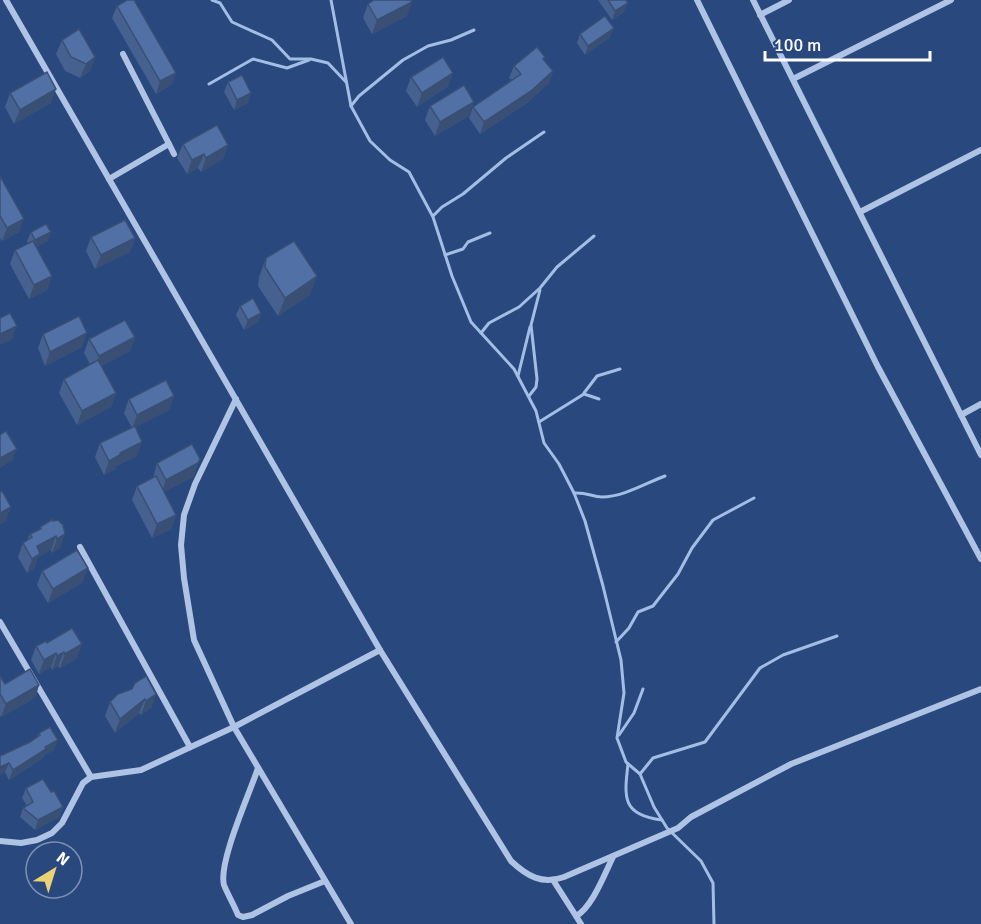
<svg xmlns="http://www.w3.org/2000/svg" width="981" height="924" viewBox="0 0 981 924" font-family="Signika,sans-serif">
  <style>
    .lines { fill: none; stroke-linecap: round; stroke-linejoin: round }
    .stream { stroke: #a3bee5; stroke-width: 3 }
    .street { stroke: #afc4e5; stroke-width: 6 }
    .wall { fill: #46618f }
    .shaded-wall { fill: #394f74 }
    .building { fill: #5171a6; stroke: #394f74; stroke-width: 1.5 }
  </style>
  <rect width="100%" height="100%" fill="#28487e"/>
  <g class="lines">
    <!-- stream -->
    <g class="stream">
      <path d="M212,0L220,3L232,22L272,40L290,59H311L328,63L346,82"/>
      <path d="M331,0L351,106L370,141L390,160L409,172L433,217L452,276L471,322L514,369L536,411L544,443L559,464L574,493L585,521L603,586L621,660L624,693L617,738L626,762L640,774L654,807L667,828L701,861L713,883L714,924"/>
      <path d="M209,84L253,59L287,68L309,60"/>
      <path d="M351,106L359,96L403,60L428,46L451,40L474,30"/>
      <path d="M433,216L442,207L463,194L506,158L544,132"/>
      <path d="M445,255L463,249L468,242L490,233"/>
      <path d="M481,333L489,323L519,307L540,288L557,267L594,236"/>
      <path d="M518,376L530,327"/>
      <path d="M584,393L597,376L620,369"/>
      <path d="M529,396L536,387L537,379L531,325L540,290"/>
      <path d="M539,422L584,394L599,399"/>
      <path d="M574,493C587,492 592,497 602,497C623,497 646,483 665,476"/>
      <path d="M616,642L629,628L638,612L653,606L678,574L692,548L713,520L754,498"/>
      <path d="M619,735L634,713L643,689"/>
      <path d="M628,764C624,798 622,815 662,820"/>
      <path d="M640,774L653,758L705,742L760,668L783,655L837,636"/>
    </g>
    <!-- street -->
    <g class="street">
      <path d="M6,0L380,650L511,861C527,876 542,885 564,877L678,828L691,817L791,764L981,689"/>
      <path d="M697,0L878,367L981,559"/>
      <path d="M753,0L981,455"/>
      <path d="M760,15L789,0"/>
      <path d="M793,79L951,0"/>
      <path d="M169,144L174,154"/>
      <path d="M109,179L169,144L123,54"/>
      <path d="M860,212L981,150"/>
      <path d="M236,399L195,484L184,515L181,545L184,578L194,640L234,727L351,924"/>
      <path d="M961,415L981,404"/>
      <path d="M80,547L190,747"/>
      <path d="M0,622L91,777"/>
      <path d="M258,768C250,793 218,862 224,885C228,895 234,905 238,915L243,917L252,915L288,896L325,881"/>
      <path d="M0,841L21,843L37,840L52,833L62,823L83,783L91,777L141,770L234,727L380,650"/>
      <path d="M553,880L576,916C592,908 605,873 613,857"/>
      <path d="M576,916L581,924"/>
    </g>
  </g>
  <!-- wall -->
  <g class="wall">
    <path d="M598,0H626L624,12L612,20Z"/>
    <path d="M368,4L407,16L372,34L363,18Z"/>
    <path d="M117,6L176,73L171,85L156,94L112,18Z"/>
    <path d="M580,34L610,37L585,55L577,43Z"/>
    <path d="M62,40L95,57L90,71L80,78L65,71L56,54Z"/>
    <path d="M544,61L553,71L549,83L527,103L480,134L469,118L473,107L512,80L509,78L514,66Z"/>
    <path d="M453,73L447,87L417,107L406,91L411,77Z"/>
    <path d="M228,82L248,103L234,110L224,92Z"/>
    <path d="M10,93L51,103L14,124L5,107Z"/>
    <path d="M430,106L469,116L435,136L425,120Z"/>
    <path d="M183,144L228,145L223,159L201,172L198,168L187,174L177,158Z"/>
    <path d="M0,176L19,232L2,241L0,238Z"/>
    <path d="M31,232L48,241L36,247L52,276L47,290L29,299L10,264L15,250L28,243L27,241Z"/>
    <path d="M91,237L135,238L130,252L95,269L86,251Z"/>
    <path d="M266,258L310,295L278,316L258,286L259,277Z"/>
    <path d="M240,306L261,313L258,322L244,330L236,315Z"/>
    <path d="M43,334L82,347L45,366L38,348Z"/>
    <path d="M135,337L130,351L101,366L116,393L111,407L77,425L59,393L64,379L90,364L84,353L89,339Z"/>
    <path d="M174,396L169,410L135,427L137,456L116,466L115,469L104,475L95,457L100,443L132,428L124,413L129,399Z"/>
    <path d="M200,459L193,477L164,492L176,515L171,529L152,538L132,500L137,486L153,478L157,463Z"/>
    <path d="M53,519L60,548L52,553L51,550L38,557L34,568L27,573L18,557L23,543L27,540L30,534L39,530L40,527Z"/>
    <path d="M42,571L83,582L48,603L37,585Z"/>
    <path d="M47,643L77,658L60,668L58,666L52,670L51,667L39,674L31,660L36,646Z"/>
    <path d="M0,676L5,684L39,685L35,698L1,717L0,715Z"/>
    <path d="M156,694L151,708L141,715L139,713L115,733L105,716L110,702Z"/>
    <path d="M39,733L54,750L44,755L43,758L9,780L5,772L0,775V756L30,742L37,737Z"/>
    <path d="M26,788L51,792L63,807L59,817L35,830L20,817L23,808L27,806L22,798Z"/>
  </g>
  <!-- shaded-wall -->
  <g class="shaded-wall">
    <path d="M412,2L407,16L372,34L377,20Z"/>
    <path d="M628,3L624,12L612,20L615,11Z"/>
    <path d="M614,28L610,37L585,55L588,46Z"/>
    <path d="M95,57L90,71L80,78L86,64Z"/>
    <path d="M553,71L549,83L527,103L480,134L484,122Z"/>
    <path d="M176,73L171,85L156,94L160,81Z"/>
    <path d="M453,73L447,87L417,107L422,93Z"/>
    <path d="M56,89L51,103L14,124L20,110Z"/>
    <path d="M251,93L248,103L234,110L237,100Z"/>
    <path d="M474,102L469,116L435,136L440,122Z"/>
    <path d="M228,145L223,159L201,172L206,158Z"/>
    <path d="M204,154L198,168L187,174L192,160Z"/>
    <path d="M24,219L19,232L2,241L7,228Z"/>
    <path d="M51,232L48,241L32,250L35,240Z"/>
    <path d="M135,238L130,252L95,269L101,255Z"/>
    <path d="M52,276L47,290L29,299L34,285Z"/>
    <path d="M317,276L310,295L278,316L285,298Z"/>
    <path d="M261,313L258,322L244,330L248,320Z"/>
    <path d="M17,326L12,340L0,345V334Z"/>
    <path d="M87,333L82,347L45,366L50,352Z"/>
    <path d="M135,337L130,351L94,370L99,356Z"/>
    <path d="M116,393L111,407L77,425L82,411Z"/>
    <path d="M174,396L169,410L132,429L137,415Z"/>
    <path d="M142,442L137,456L116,466L115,469L104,475L109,461L120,453Z"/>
    <path d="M17,449L12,461L0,468V458Z"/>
    <path d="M200,459L193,477L161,494L166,480Z"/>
    <path d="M11,507L6,521L0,525V513Z"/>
    <path d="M176,515L171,529L152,538L157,524Z"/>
    <path d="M65,534L60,548L52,553L57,539Z"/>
    <path d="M56,536L51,550L38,557L34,568L27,573L37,546Z"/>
    <path d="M88,568L83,582L48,603L53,589Z"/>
    <path d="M82,644L77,658L60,668L65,654Z"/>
    <path d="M64,652L58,666L52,670L57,656Z"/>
    <path d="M56,653L51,667L39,674L44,660Z"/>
    <path d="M39,685L35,698L1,717L6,704Z"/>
    <path d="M156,694L151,708L141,715L146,701Z"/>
    <path d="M145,699L139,713L115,733L120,719Z"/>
    <path d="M58,740L54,750L44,755L43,758L9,780L13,770L45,747Z"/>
    <path d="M9,763L5,772L0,775V767Z"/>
    <path d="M63,807L59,817L35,830L38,820Z"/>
  </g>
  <!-- building -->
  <g class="building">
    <path d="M127,0H134L176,73L160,81L117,6Z"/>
    <path d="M374,0H411L412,2L377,20L368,4Z"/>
    <path d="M608,0H626L628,3L615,11Z"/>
    <path d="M605,16L614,28L588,46L580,34Z"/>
    <path d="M79,29L95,57L86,64L71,57L62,40Z"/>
    <path d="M537,47L545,57L543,59L553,71L531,91L484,122L473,107L521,74L514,66Z"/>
    <path d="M443,57L453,73L422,93L411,77Z"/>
    <path d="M47,72L56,89L20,110L10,93Z"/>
    <path d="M242,75L251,93L237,100L228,82Z"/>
    <path d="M464,85L474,102L440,122L430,106Z"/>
    <path d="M217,125L228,145L206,158L204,154L192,160L183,144Z"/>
    <path d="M0,176L24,219L7,228L0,216Z"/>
    <path d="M125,220L135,238L101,255L91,237Z"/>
    <path d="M46,224L51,232L35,240L31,232Z"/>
    <path d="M33,241L52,276L34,285L15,250Z"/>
    <path d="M294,241L317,276L285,298L265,267L266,258Z"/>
    <path d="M253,298L261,313L248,320L240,306Z"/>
    <path d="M10,313L17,326L0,334V318Z"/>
    <path d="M79,316L87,333L50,352L43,334Z"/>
    <path d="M125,320L135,337L99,356L89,339Z"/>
    <path d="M98,360L116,393L82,411L64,379Z"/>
    <path d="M166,380L174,396L137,415L129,399Z"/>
    <path d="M135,426L142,442L120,453V455L109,461L100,443Z"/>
    <path d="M6,431L17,449L0,458V435Z"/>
    <path d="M192,444L200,459L198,463L166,480L157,463Z"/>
    <path d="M156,476L176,515L157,524L137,486Z"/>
    <path d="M2,491L11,507L0,513V492Z"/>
    <path d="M53,519V521L58,520L63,525L65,534L57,539L56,536L37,546L40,554L32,559L23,543L32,537L30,534L41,529L40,527Z"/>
    <path d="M77,550L88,568L53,589L42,571Z"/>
    <path d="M72,628L82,644L65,654L64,652L57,656L56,653L44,660L36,646L46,641L47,643Z"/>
    <path d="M30,669L39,685L6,704L0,694V676L5,684Z"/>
    <path d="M146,676L156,694L146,701L145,699L120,719L110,702L118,694L132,689L135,683Z"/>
    <path d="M50,727L58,740L45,747L46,749L13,770L9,763L0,767V756L30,742L40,735L39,733Z"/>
    <path d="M43,779L51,792L54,791L63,807L38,820L23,808L33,802L26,788Z"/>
  </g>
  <!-- north arrow -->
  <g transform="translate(54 870) rotate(38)"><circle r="28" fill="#28487e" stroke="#7e91b2" stroke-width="1.5"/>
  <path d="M0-4.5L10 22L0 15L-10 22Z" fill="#ecd175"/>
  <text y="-9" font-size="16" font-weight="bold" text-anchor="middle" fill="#ffffff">N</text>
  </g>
  <!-- scale -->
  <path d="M765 51v9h165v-9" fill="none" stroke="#ffffff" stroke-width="3"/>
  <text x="774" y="51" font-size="18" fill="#ffffff" stroke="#28487e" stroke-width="4.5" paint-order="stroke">100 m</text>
</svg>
